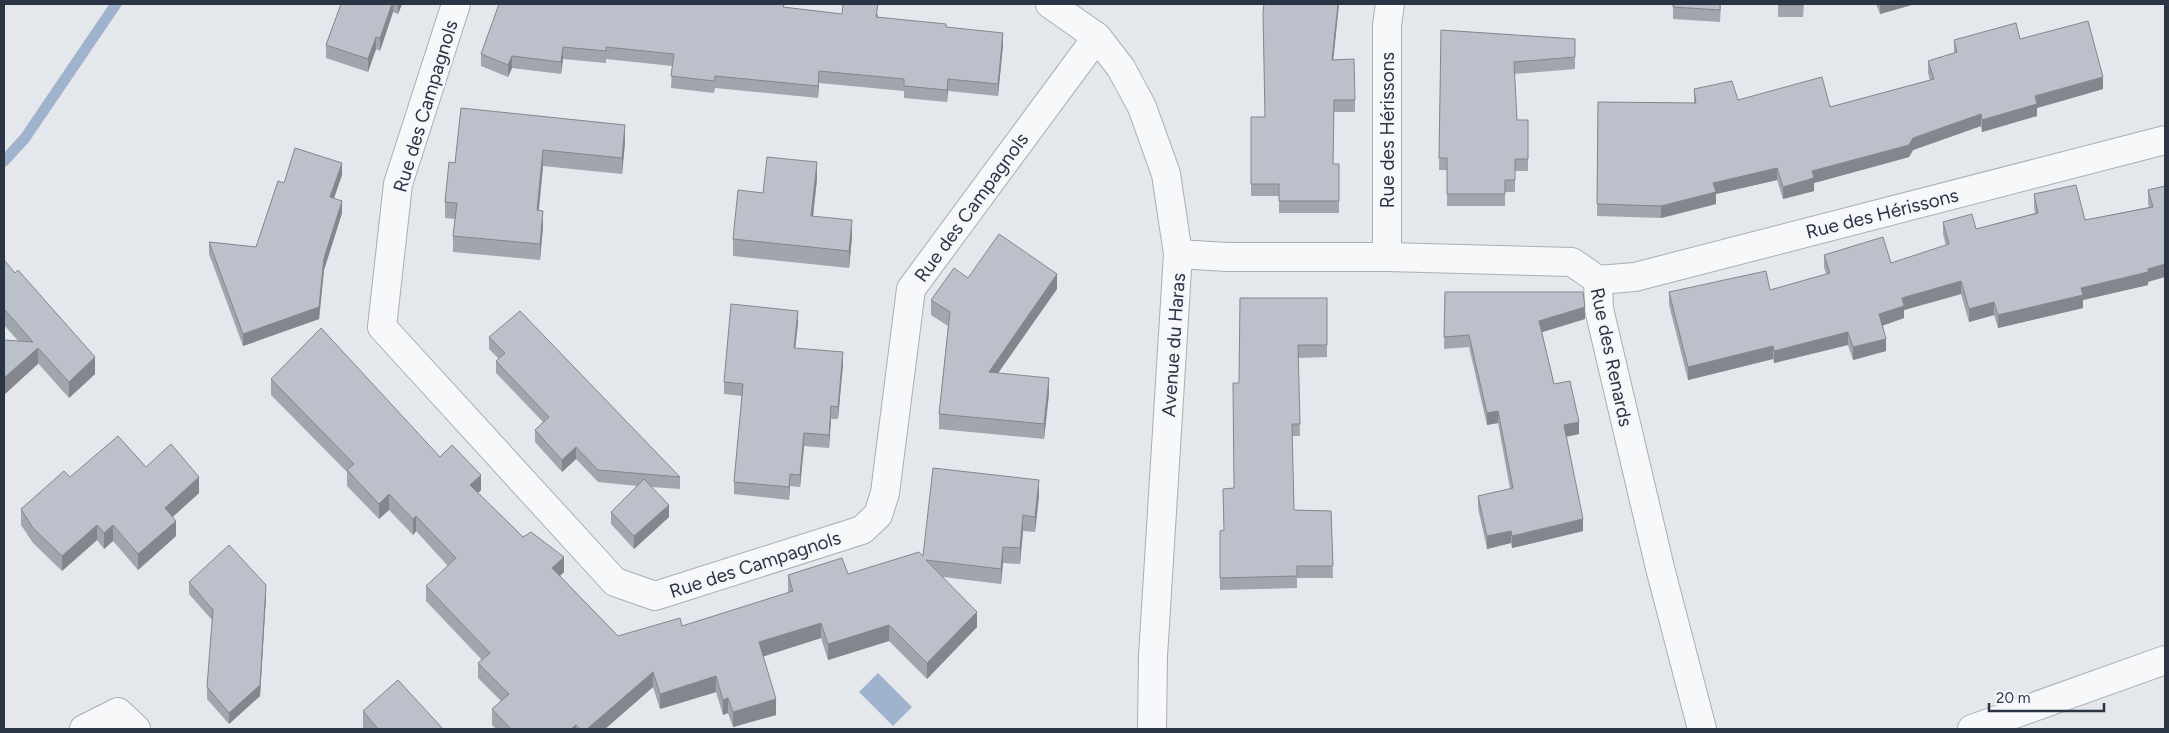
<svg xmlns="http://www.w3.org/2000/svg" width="2169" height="733" viewBox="0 0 2169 733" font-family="Figtree,sans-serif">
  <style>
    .water { fill: #9fb4cc }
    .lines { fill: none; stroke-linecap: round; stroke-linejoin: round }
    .stream { stroke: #9fb4cc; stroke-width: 11 }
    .street-casing { stroke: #a9aeb7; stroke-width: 30 }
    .street { stroke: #f7f8fa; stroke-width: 28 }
    .wall { fill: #a1a5ae }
    .shaded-wall { fill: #83868d }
    .building { fill: #bbc0ca; stroke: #83868d }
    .labels { text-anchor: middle; stroke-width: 4.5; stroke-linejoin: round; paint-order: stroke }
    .street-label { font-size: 19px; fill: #2b3445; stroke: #f4f6f9 }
  </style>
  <rect width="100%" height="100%" fill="#e4e7ec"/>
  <!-- water -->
  <path class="water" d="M878,673L912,707L893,726L859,692Z"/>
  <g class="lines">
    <!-- stream -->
    <path class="stream" d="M4,161L25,138L116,4"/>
    <defs>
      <g id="street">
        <path d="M456,4L398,184L382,327L615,582L655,596L862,530L878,515L885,493L911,289L1097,37"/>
        <path d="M1050,4L1097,37L1121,68L1142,107L1166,174L1178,254L1153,656L1152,729"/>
        <path d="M1178,254L1227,257H1387L1572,262L1598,280L1599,309L1660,568L1702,729"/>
        <path d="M1387,257V25L1390,4"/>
        <path d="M1598,280L1635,277L2165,140"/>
        <path d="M84,729L118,712L136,729"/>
        <path d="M1972,729L2165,660"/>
      </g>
    </defs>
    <!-- street casing -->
    <use href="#street" class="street-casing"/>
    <!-- street -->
    <use href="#street" class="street"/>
  </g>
  <!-- wall -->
  <g class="wall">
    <path d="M341,4H402L398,14L393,12L380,51L376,49L368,72L326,58V45Z"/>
    <path d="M784,4V7L842,14H878V17L946,27L1003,45L998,96L948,91L947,102L904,98V91L819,83L818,98L715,88L714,93L671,88L672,66L606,59V63L563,59L561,74L512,68L508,77L481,66V54Z"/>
    <path d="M1264,4H1339L1333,60L1355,100V112H1334L1333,164H1339V213H1279V196H1251V117H1265Z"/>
    <path d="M1673,4H1721L1720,22L1673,19Z"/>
    <path d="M1778,4H1804L1803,17H1778Z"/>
    <path d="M1876,4H1915L1880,14Z"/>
    <path d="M1441,30L1575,39V69L1514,74L1517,120H1528V171H1515V192H1505V206H1447V170H1439Z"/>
    <path d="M2020,39L2103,89L2037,108V116L1982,132L1981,126L1913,150L1909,157L1814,183V191L1783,199L1777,180L1716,194V204L1661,218L1597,216L1598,102L1694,103V89L1738,100L1830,107L1930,80L1928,73V61L1954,53V40Z"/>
    <path d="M461,108L625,142L622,174L543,166L539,210L543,227L540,260L453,252V236L455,219L445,218V202L455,163Z"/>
    <path d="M342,175L334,198L342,213L324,270L319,319L243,346L209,254V242L256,247L284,183Z"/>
    <path d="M817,179L813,217L852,237L849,268L733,256V239L763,193Z"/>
    <path d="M2165,186L2148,285L2083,300V308L1998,328L1994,315L1969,322L1961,294L1904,310V318L1883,325L1886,351L1853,360L1848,345L1774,363L1773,359L1688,380L1669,305V292L1770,290L1826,274L1824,267V255L1891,263L1946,246L1943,234V222L1976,229L2035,213L2034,207V194L2085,220L2149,207L2148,203V190Z"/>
    <path d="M4,260L95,374L69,398L4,325Z"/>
    <path d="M968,278L1057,289L998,373L1049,393L1044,439L939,429V414L948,326L931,315V300Z"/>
    <path d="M1445,292L1585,319L1542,332L1554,384L1579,434L1566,437L1583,531L1512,548L1511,543L1487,549L1478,508V496L1510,489L1498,423L1487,425L1469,347L1444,349Z"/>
    <path d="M1327,298V357L1298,358L1300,436H1292L1294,510L1331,511L1333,578H1297V588L1220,590V531L1224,530L1223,489L1234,488L1239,383Z"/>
    <path d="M798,323L795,348L843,364L838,419H831L829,448L804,446L800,487L790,486L789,500L734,494V482L742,396L724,394V382Z"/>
    <path d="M489,337L680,477V489L652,487L669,517L634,549L611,524V512L638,486L598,482L576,459L562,472L535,442V430L543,422L496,373V361L499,359L489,349Z"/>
    <path d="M271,379L440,457L481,490L478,493L523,537L564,572L560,576L618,636L682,626L788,593V575L848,574L923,556L1039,496L1035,532L1023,531L1020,564L1003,563L1001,584L943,577L977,627L927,679L889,641L828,660L821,638L763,656L776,715L733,727L728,713L723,715L716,692L660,709L653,687L605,729H496L492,725V709L501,701L478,678V663L482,660L426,601V586L448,566L416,531L413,535L389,510L379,519L347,486V472L271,395Z"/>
    <path d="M146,467L199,493L172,517L176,536L138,570L113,541L104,549L97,540L62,571L33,543L21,525V509L70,477Z"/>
    <path d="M189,582L266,596L260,696L229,724L207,699V687L212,620L189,594Z"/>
    <path d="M363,711L443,729H364L363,728Z"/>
  </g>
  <!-- shaded-wall -->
  <g class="shaded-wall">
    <path d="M392,4H393V12L380,51V38Z"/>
    <path d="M398,4H402L398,14Z"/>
    <path d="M1338,4H1339L1332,72V60Z"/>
    <path d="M1880,4H1915L1880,14Z"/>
    <path d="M1003,33V45L998,96V84Z"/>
    <path d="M376,37V49L368,72V59Z"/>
    <path d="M563,47V59L561,74V62Z"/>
    <path d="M512,56V68L508,77V65Z"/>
    <path d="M819,71V83L818,98V86Z"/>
    <path d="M2103,77V89L2037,108V116L1982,132V120L2035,96Z"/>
    <path d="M948,79V91L947,102V90Z"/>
    <path d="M1981,114V126L1913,150L1909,157L1814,183V191L1783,199V187L1812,171Z"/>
    <path d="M625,125V142L622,174V158Z"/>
    <path d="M543,150V166L537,226V210Z"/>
    <path d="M817,162V179L811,233V216Z"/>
    <path d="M342,163V175L330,209V197Z"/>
    <path d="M1777,168V180L1716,194V204L1661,218V206L1713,183Z"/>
    <path d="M342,201V213L324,270L319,319L243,346V334L324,258Z"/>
    <path d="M543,211V227L540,260V244Z"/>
    <path d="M852,220V237L849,268V251Z"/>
    <path d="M2165,264V277L2148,282V285L2083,300V308L1998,328V315L2081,288Z"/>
    <path d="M1057,274V289L989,386V372Z"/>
    <path d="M1961,281V294L1904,310V318L1879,327V314L1902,298Z"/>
    <path d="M1994,302V315L1969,322V309Z"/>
    <path d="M1585,307V319L1539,333V321Z"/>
    <path d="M798,311V323L794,360V348Z"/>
    <path d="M1848,332V345L1774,363V351Z"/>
    <path d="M1886,339V351L1853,360V347Z"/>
    <path d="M1773,346V359L1688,380V367Z"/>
    <path d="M38,348V364L4,395V378Z"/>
    <path d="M843,352V364L838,419V407Z"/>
    <path d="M95,357V374L69,398V382Z"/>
    <path d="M1049,378V393L1044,439V424Z"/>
    <path d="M831,406V419L829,448V435Z"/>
    <path d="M1498,411V423L1487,425V413Z"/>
    <path d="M1579,422V434L1564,437V425Z"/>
    <path d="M804,433V446L800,487V475Z"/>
    <path d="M576,447V459L562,472V460Z"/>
    <path d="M790,474V486L789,500V487Z"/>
    <path d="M481,475V490L470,501V485Z"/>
    <path d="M199,477V493L165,524V508Z"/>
    <path d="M1039,480V496L1035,532V517Z"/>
    <path d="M389,494V510L379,519V504Z"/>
    <path d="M669,505V517L634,549V536Z"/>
    <path d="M1023,515V531L1020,564V548Z"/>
    <path d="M416,516V531L413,535V519Z"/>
    <path d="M1583,519V531L1512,548V536Z"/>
    <path d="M176,521V536L138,570V554Z"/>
    <path d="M97,525V540L62,571V556Z"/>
    <path d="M113,525V541L104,549V533Z"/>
    <path d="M1511,531V543L1487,549V536Z"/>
    <path d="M1003,547V563L1001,584V569Z"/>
    <path d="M564,557V572L552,583V568Z"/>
    <path d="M266,585V596L260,696L229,724V713Z"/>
    <path d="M977,612V627L927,679V663Z"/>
    <path d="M821,623V638L759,658V642Z"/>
    <path d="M889,625V641L828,660V644Z"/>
    <path d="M653,672V687L605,729H587Z"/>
    <path d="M716,676V692L660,709V694Z"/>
    <path d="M728,698V713L723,715V700Z"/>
    <path d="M776,699V715L733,727V712Z"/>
    <path d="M576,725V729H571Z"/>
  </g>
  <!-- building -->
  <g class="building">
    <path d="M341,4H392L380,38L376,37L368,59L326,45Z"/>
    <path d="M499,4H784L783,7L842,14L843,4H878L876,17L946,24V27L1003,33L998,84L948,79L947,90L904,86V79L819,71L818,86L715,76L714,81L671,76L674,54L606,47V51L563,47L561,62L512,56L508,65L481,54Z"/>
    <path d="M1264,4H1338L1332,60L1354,59L1355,100H1334L1333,164H1339V201H1279V184H1251V117H1265L1263,12Z"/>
    <path d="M1673,4H1720V10L1673,7Z"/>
    <path d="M1778,4H1804L1803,5H1778Z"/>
    <path d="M2088,21L2103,77L2035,96L2037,104L1982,120L1981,114L1913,138L1909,145L1812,171L1814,178L1783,187L1777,168L1713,183L1716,192L1661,206L1597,204L1598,102L1696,103L1694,89L1732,81L1738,100L1822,77L1830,107L1934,79L1928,61L1957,52L1954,40L2016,23L2020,39Z"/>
    <path d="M1441,30L1575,39V57L1514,62L1517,120H1528V159H1515V180H1505V194H1447V158H1439Z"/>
    <path d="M461,108L625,125L622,158L543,150L537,210L543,211L540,244L453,236L457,203L445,202L449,162L455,163Z"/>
    <path d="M295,148L342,163L330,197L342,201L324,258L319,307L243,334L209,242L256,247L278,181L284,183Z"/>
    <path d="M767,157L817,162L811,216L852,220L849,251L733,239L738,190L763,193Z"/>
    <path d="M2076,185L2085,220L2153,207L2148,190L2165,186V264L2148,269V272L2081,288L2083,295L1998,315L1994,302L1969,309L1961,281L1902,298L1904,306L1879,314L1886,339L1853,347L1848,332L1774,351L1773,346L1688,367L1669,292L1766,271L1770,290L1830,273L1824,255L1883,237L1891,263L1949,244L1943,222L1972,214L1976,229L2038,213L2034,194Z"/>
    <path d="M999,234L1057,274L989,372L1049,378L1044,424L939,414L950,312L931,300L954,268L968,278Z"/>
    <path d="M4,260L15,273L18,270L95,357L69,382L38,348L4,378V340L33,342L4,309Z"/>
    <path d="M1445,292H1583L1585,307L1539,321L1554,384L1570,381L1579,422L1564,425L1583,519L1512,536L1511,531L1487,536L1478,496L1513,488L1498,411L1487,413L1469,335L1444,337Z"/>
    <path d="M1240,298H1327V345H1298L1300,424H1292L1294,510L1331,511L1333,566H1297V576L1220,578V531L1224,530L1223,489L1234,488L1233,383H1239Z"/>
    <path d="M731,304L798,311L794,348L843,352L838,407L831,406L829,435L804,433L800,475L790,474L789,487L734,482L743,384L724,382Z"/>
    <path d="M520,311L680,477L598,470L576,447L562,460L535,430L549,417L496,361L505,353L489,337Z"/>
    <path d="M321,328L440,457L452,445L481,475L470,485L523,537L531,532L564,557L552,568L618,636L680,618L682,626L793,591L788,575L842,558L848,574L919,552L923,556L933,468L1039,480L1035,517L1023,515L1020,548L1003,547L1001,569L926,560L977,612L927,663L889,625L828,644L821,623L759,642L776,699L733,712L728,698L723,700L716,676L660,694L653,672L587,729H580L576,725L571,729H511L492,709L509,694L478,663L490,653L426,586L456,558L416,516L413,519L389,494L379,504L347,470L354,464L271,379Z"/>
    <path d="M118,436L146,467L171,444L199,477L165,508L176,521L138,554L113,525L104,533L97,525L62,556L33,528L21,509L64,471L70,477Z"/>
    <path d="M644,479L669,505L634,536L611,512Z"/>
    <path d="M229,545L266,585L260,685L229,713L207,687L213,610L189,582Z"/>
    <path d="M398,680L443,729H378L363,711Z"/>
  </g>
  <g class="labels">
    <!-- street labels -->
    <g class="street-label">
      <text transform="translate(425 106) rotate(-73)" y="7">Rue des Campagnols</text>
      <text transform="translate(1387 130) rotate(-90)" y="7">Rue des Hérissons</text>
      <text transform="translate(971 207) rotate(-54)" y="7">Rue des Campagnols</text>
      <text transform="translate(1882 213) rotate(-14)" y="7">Rue des Hérissons</text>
      <text transform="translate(1173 345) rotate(-86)" y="7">Avenue du Haras</text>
      <text transform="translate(1612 357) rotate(78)" y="7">Rue des Renards</text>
      <text transform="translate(755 564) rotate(-18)" y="7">Rue des Campagnols</text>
    </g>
  </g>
  <!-- border -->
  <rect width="2169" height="733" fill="none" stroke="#2b3445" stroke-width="10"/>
  <!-- scale -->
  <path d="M1989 703v8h115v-8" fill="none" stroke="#2b3445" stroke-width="2.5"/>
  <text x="1996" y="703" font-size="15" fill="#2b3445" stroke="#f4f6f9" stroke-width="4" paint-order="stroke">20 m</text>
</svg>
